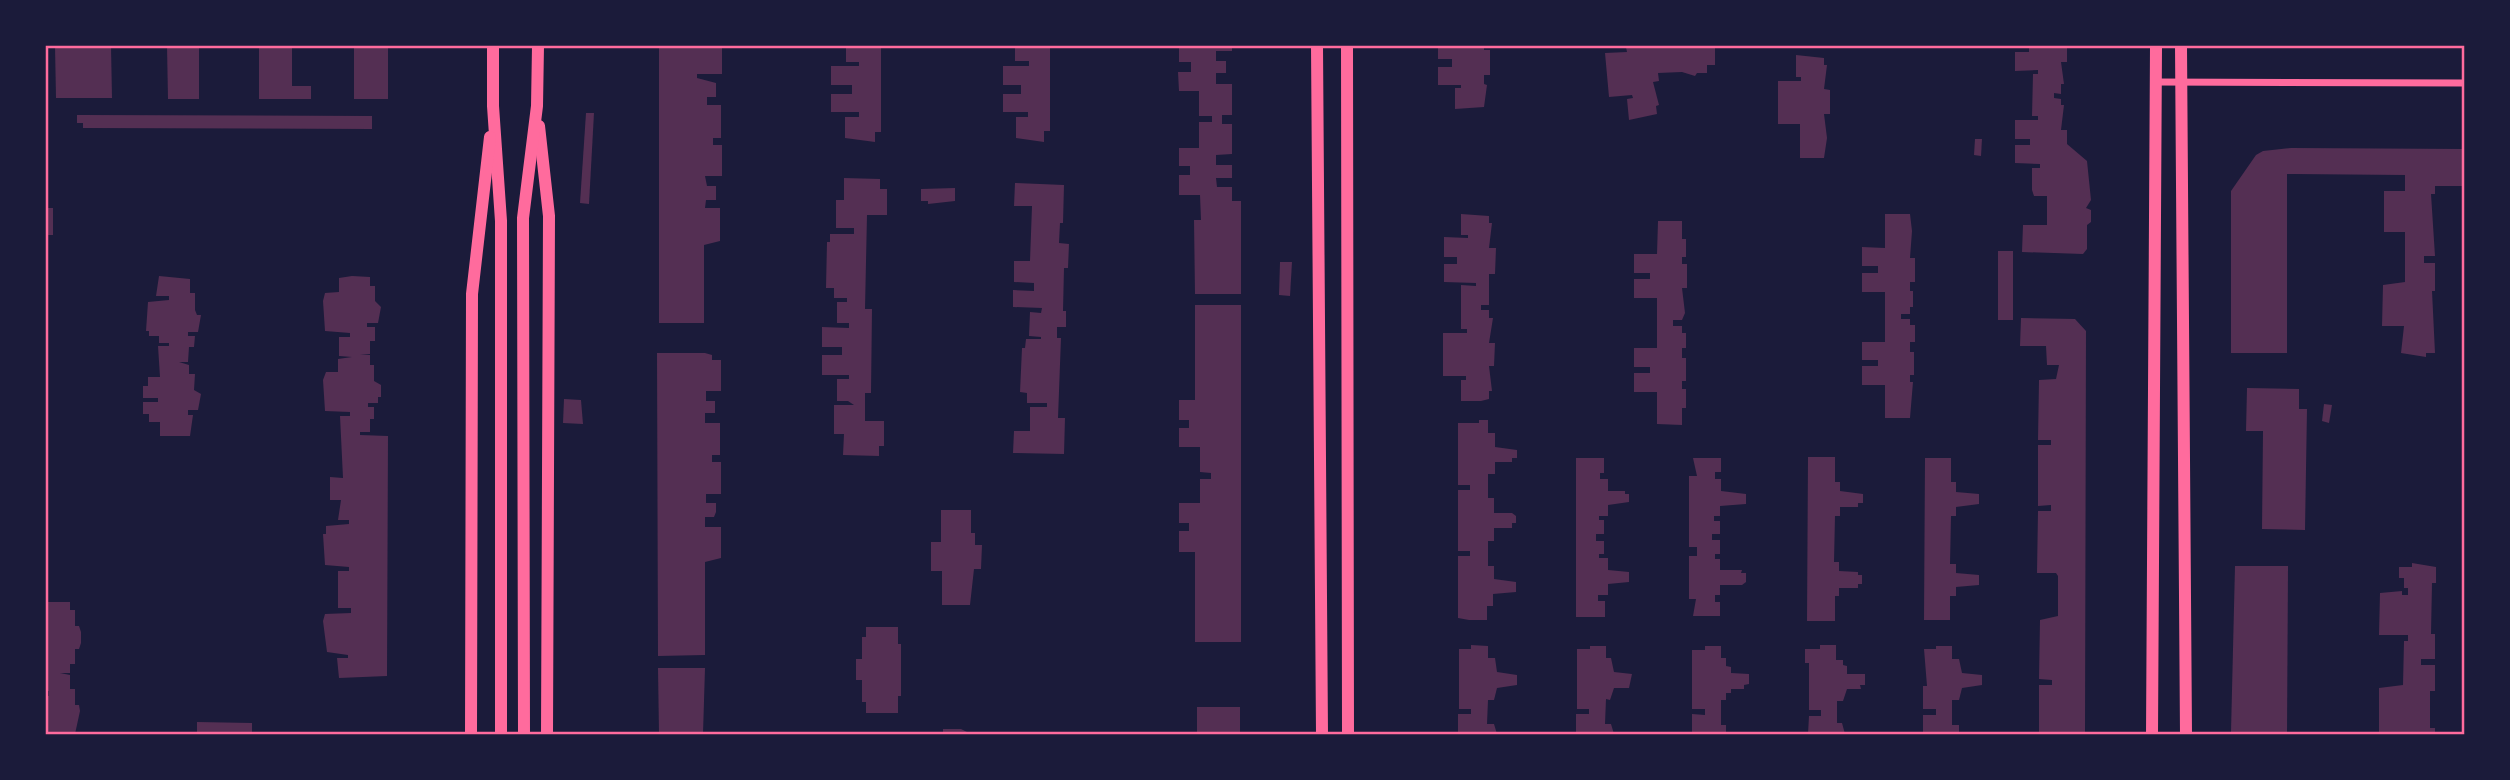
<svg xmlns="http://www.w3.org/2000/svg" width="2510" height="780" viewBox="0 0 2510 780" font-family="Jost,sans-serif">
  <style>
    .building { fill: #542f53 }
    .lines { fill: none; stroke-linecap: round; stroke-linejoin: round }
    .minor { stroke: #ff6b9d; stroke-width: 7 }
    .tertiary { stroke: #ff6b9d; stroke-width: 12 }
    .neatline { fill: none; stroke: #ff6b9d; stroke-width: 2.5 }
  </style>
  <rect width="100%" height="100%" fill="#1b1b3a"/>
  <!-- building -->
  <g class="building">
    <path d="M55,46H111L112,98H56Z"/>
    <path d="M167,46H199V99H168Z"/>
    <path d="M259,46H292V86H311V99H259Z"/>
    <rect x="354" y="46" width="34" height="53"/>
    <path d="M659,46H722V74H697V78L716,83V97H707V105H721V138H713V145H722V176H705L707,186H716V200H706L705,208H720V241L704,245V323H659Z"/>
    <path d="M846,46L881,47V132H875V142L845,138V117H859V112H831V94H852V85H831V66H859V62H846Z"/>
    <path d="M1015,46L1050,47V131H1044V142L1016,138V117H1028V112H1003V94H1021V85H1003V66H1029V61H1015Z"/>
    <path d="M1179,46H1232V51H1216V61H1226V73H1216V84H1232V115H1222V124H1232V154L1216,155V165H1232V178H1216L1217,187H1232V201H1241V294H1195L1194,220H1201L1200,195H1179V175H1190V166H1179V148H1199V122H1212V116H1199V91H1179L1178,72H1191V62H1179Z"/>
    <path d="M1438,46H1484V50H1490V75H1484V84L1487,85L1484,107L1455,109V88H1461V85H1438V67H1452V59H1438Z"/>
    <path d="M1620,46H1715V65H1707V73H1697L1695,76L1682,72L1658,73L1659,81L1653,82L1659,105L1656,106L1657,114L1629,120L1627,99L1633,98L1632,95L1609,97L1605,53L1627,52L1626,47L1620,48Z"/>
    <path d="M2029,46H2067V62H2061L2064,84H2061V94L2054,93V98L2061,99V105H2064L2061,130H2067V144L2087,161L2091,200L2086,208L2091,210V222L2087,225V249L2083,254L2022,252L2023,225H2047V196H2034L2032,190V168H2040V164L2015,163V145H2030V139H2015V120H2038V116H2032L2033,74H2038V70L2015,71V52H2029Z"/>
    <path d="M1796,55L1824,58V65H1827L1824,89L1830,90V114H1824L1827,138L1824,158H1800V124H1778V81H1801V77H1796Z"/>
    <path d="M586,113H594L589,204L580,203Z"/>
    <path d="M77,115L372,116V129L83,128V123H77Z"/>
    <path d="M1975,139H1982L1981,156L1974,155Z"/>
    <path d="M2291,148L2464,149V186H2435V194H2431L2435,256H2424V263H2435V291H2432L2435,353H2426V357L2401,353L2404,326H2382L2383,285L2405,282V232H2384V191H2405V175L2293,174H2287V353H2231V191L2256,155L2263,151Z"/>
    <path d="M844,178L880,179V189H887V215H867L865,309H872L871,393H865V421H884V446H879V456L843,455L844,434H834V405H854L848,401H837V379H849V375H822V355H842V347H822V327L849,328V323H837V302H847V298H834V288H826L827,242H830V234H854V228H836V200H844Z"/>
    <path d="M1015,183L1064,185L1063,223H1060L1059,243L1069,244L1068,268H1064L1063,311H1066V327H1057V338H1061L1058,418H1065L1064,454L1013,453L1014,431H1030V407H1047V403H1027V393L1020,392L1022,348H1025L1026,339H1041V337L1029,336L1030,312L1041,313L1042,308L1013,307V290L1034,291V283L1014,282V261H1030L1032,206H1014Z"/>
    <path d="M955,188V201L928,204V201H921V189Z"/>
    <rect x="46" y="208" width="7" height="27"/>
    <path d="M1461,214L1489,216V223H1492L1489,248H1496L1495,274H1489V305H1481V310H1489V318H1493L1489,343H1495L1494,366H1489L1492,391H1489V399L1481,401H1461V380H1466V376H1443V333H1467V329H1461V285L1476,286V283L1444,282V264H1457V257H1444V237L1468,238V235H1461Z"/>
    <path d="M1885,214H1910L1912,231L1910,258H1915V282H1910V291H1913V307H1910V314H1901V319H1910V325H1915V342H1910V352H1914V375H1910V382H1913L1910,418H1885V385H1862V366H1878V360H1862V342H1885V292H1862V273H1878V266H1862V247L1885,248Z"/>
    <path d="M1658,221H1682V239H1686V257H1682V264H1687V288H1682L1685,313L1682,320H1673V326H1682V333H1686V348H1682V358H1686V381H1682V389H1686V408H1682V425L1657,424V392H1634V373H1650V367H1634V348H1657V298H1634V279H1650V273H1634V254H1657Z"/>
    <rect x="1998" y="251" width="15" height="69"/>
    <path d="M1280,262H1292L1290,296L1279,295Z"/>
    <path d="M159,276L190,279V293H195V310L197,315H201L198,332H188V336H195L194,347H189L188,362H179L189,365V374H195L194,390L201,394L198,410H188V415H193L190,436H160V422H149V414H143V402H158V398H143V386H148V377H160L158,346H169V343H159V336H149V331H146L148,302L169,300V296H156Z"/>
    <path d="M352,276L370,277V286H375V301L381,307L378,323H367V327H375V341H370V354H360L370,355V365H374V381L381,385V397H378V403H368V407H374V419H370V432H360V435L388,436L387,676L339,678L337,658H348V655L327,652L323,621L325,614L351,613V608H338V571H349V567L325,565L323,534H326V526L349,524V520H338L341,500H330V477L343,478L340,416H350V412L325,411L323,380L326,372H338V359L352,357L339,356V337H350V333L325,331L323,301L325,293L339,292V278Z"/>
    <path d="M1195,305H1241V642H1195V552H1179V531H1189V523H1179V503H1200V479H1211V473L1200,472V447H1179V428H1189V420H1179V400H1195Z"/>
    <path d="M2021,318L2075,319L2086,331L2085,734H2039V685H2052V680L2039,679L2040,620L2058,616V576L2056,573H2037L2038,511H2051V505L2038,506V445H2051V440H2038L2039,380L2056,379L2059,365H2047L2046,346H2020Z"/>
    <path d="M657,353H705L712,355V360H721V391H706V401H715V413H705V423H720V455H712V462H721V494H706V503H716V512L714,517H705V527H721V558L705,562V655L658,656Z"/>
    <path d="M2247,388L2299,389V409H2307L2305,530L2262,529L2263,431H2246Z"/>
    <path d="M564,399L581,400L583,424L563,423Z"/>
    <path d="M2324,404L2332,405L2329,423L2322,421Z"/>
    <path d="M1479,420H1488V433H1495V447L1517,450V458H1512V462H1495V474H1488V498H1494V513H1512L1516,516V523H1512V528H1494V541H1488V566H1494V579L1516,582V592L1493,594V606H1487V620H1469L1458,618V556H1470V551H1458V490H1470V485H1458V423H1479Z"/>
    <path d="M1808,457H1835V482H1840V491L1863,494V503H1858V507H1840V516H1835L1834,562H1839V571L1858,572V575H1862V584H1858V588H1839V596H1835V621H1807Z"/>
    <path d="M1576,458H1604V473H1600V479H1608V491H1625V494H1629V502L1608,505V516H1599V520H1604V534H1596V541H1604V554H1599V558H1608V570L1629,572V582L1608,584V595H1598V601H1605V617H1576Z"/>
    <path d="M1693,458H1721V472H1715V479H1721V491L1746,494V504L1720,506V516H1714V521H1720V534H1712V540H1720V554H1715V559H1720V570H1742L1741,573H1746V582L1742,585H1720V595H1715V602H1720V616H1693L1696,599H1689V556H1697V547H1689V476H1697Z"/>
    <path d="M1925,458H1951V482H1956V492L1979,494V504L1956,507V516H1951L1950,564H1956V573L1979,575V585L1956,587V596H1950V620H1924Z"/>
    <path d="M941,510H971V533H975V545H982L981,569H974L970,605H942V571H931V542H941Z"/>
    <path d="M2412,563L2436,567V583H2432L2431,634H2435V659H2421V665H2435V691H2430V728H2435V734H2379V688L2403,685L2404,641H2408V635H2379L2380,593L2402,591V595H2408V588H2404V578H2399V567H2412Z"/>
    <path d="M2235,566H2288L2287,734H2234L2231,732Z"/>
    <path d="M46,602H70V610H75V626H79L81,632V643L79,649H75V664H70V673H60L70,675V689H75V705H79L80,711L75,734H46V696H49V691H46Z"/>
    <path d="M866,627H898V644H901V696H898V713H866V702H862V680H856V659H862V637H866Z"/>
    <path d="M1471,645L1488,646V658H1495L1497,672L1517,675V685L1497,688L1494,700H1488L1487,724H1494L1497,734H1458V714H1471V709H1459V649H1471Z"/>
    <path d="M1820,645H1836V660H1843V665L1847,666V674H1865V685H1860L1861,689H1847L1843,701H1837V723H1842L1845,734H1808L1809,716H1821V710H1809V663H1805V649H1820Z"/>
    <path d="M1590,646H1606V658H1611L1614,672L1632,674L1629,688H1614L1610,700L1606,699L1605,724H1611L1614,734H1576V714H1589V709H1577V649H1590Z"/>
    <path d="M1705,646H1721V658H1726V666L1731,667V673L1749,674V684L1744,685V689H1731V693H1726V700H1721V725H1726V734H1692V714L1705,715V709H1692V650H1705Z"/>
    <path d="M1936,646H1952V659H1959L1962,673L1982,675V685L1962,688L1959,700H1952V725H1959V734H1923V715H1936V709H1923V686H1927L1924,649H1936Z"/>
    <path d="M658,668H705L703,734H659Z"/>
    <rect x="1197" y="707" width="43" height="27"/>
    <path d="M197,722L252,723V734H197Z"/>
    <path d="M943,729H961L971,734H943Z"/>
  </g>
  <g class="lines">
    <!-- minor -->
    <path class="minor" d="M2156,82L2464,83"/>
    <!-- tertiary -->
    <g class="tertiary">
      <path d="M493,46V106L501,221V734"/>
      <path d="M1317,46L1322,734"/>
      <path d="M1347,46L1348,734"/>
      <path d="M2181,46L2186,734"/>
      <path d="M539,126L549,216L547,734"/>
      <path d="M471,734L472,294L490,137"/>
      <path d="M524,734L523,218L537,106L538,46"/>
      <path d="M2152,734L2156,46"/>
    </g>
  </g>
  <!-- border -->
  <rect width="2510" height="780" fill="none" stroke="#1b1b3a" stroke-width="94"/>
  <rect x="47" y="47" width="2416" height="686" class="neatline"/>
</svg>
